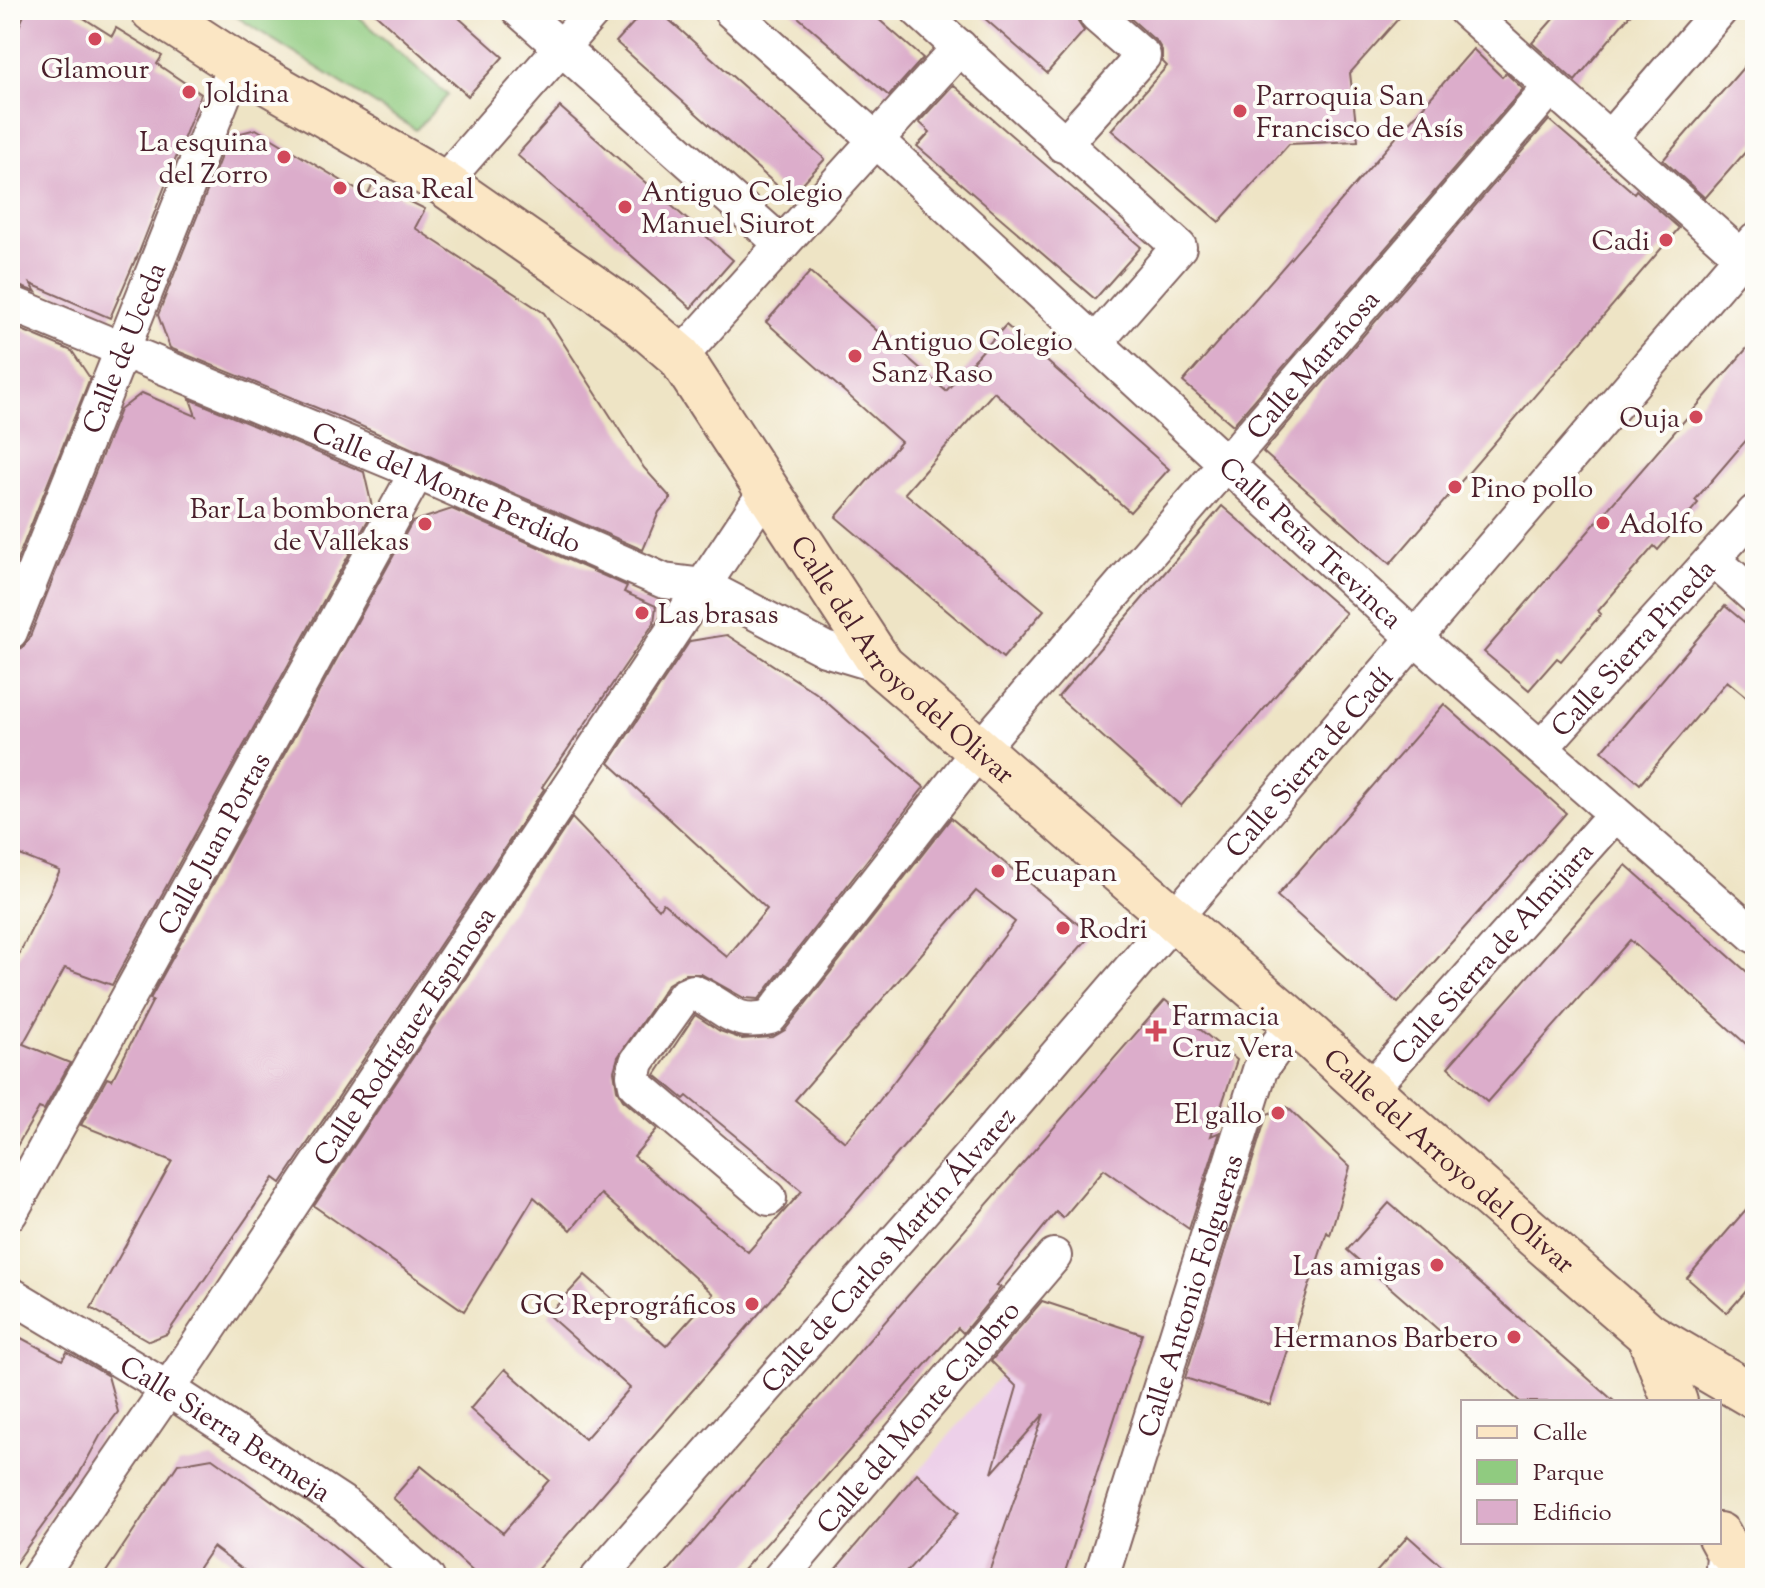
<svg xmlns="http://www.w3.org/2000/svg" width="1765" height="1588" viewBox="0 0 1765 1588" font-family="'Sorts Mill Goudy',serif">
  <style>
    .built { fill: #edd0e9 }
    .green { fill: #90cb80; stroke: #6d7556; stroke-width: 2 }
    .building { fill: #dcadcb; fill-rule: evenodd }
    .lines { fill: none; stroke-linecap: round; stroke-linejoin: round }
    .street-casing { stroke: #836461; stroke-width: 38 }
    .secondary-casing { stroke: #836461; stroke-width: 48 }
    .street { stroke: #fff; stroke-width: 34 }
    .secondary { stroke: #fbe6c4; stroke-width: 44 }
    .poi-dot { fill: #d1495b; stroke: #fdfcf7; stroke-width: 3 }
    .labels { text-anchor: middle; stroke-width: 8; stroke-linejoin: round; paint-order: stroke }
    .poi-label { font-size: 28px; fill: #4a1f2b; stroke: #fdfcf7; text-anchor: start }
    .street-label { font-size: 28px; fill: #4a1f2b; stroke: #fdfcf7 }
  </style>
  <rect width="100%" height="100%" fill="#fdfcf7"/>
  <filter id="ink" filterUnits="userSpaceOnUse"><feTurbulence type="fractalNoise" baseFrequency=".0125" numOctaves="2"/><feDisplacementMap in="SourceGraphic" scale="16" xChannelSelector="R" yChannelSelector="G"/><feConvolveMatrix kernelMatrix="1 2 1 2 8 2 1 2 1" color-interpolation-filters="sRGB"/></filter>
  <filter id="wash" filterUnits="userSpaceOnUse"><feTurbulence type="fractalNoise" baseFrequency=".006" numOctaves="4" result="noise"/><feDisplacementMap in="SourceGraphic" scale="32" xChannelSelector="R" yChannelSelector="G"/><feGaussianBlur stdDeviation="1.8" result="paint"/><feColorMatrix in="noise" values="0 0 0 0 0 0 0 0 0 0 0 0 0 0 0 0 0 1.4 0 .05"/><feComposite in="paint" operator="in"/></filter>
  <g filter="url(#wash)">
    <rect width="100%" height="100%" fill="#eee4c5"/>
    <!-- built -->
    <path class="built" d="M1002,1373L1017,1387L1029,1373L1120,1402L1063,1578H901L959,1512L917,1473Z"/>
    <!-- green -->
    <path class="green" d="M226,10H351L448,95L416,130Z"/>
    <g id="blocks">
      <!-- building -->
      <g class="building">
        <path d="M26,10H71L112,36L116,28L162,56L157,64L201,94L136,260V258L110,318L31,284L36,292L10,283V48Z"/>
        <path d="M371,10H450L503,57L468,96Z"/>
        <path d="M645,10H658L825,159L790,197L616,42Z"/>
        <path d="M790,10H868L923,58L889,96Z"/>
        <path d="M975,10H1078V22L1084,31L1047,73Z"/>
        <path d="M1121,10H1406L1350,73L1358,141L1289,144L1219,222L1111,130L1167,66L1162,61V50L1157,42Z"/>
        <path d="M1561,10H1634L1575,81L1532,43Z"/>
        <path d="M1473,49L1502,77L1506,73L1523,89L1233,425L1183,382Z"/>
        <path d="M1755,54V141L1705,198L1663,160Z"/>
        <path d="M953,85L1141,247L1095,299L917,146L930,132L919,122Z"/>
        <path d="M560,107L733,260L691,308L517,155Z"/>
        <path d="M1549,120L1634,193L1636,190L1679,228L1390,564L1263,452Z"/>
        <path d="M256,129L367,196L373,183L425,209L415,228L544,313L644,468L671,498L659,512L643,550L354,423L170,348L158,315L229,136Z"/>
        <path d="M810,272L946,391L1006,325L1169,469L1130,512L994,392L905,493L1044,610L1003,658L836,517L901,442L766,322Z"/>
        <path d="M10,325L72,351L90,378L10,578Z"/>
        <path d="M1755,339V430L1695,500L1698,503L1658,550L1654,546L1598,611L1601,614L1561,661L1557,658L1529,690L1484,652Z"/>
        <path d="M142,393L196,416L190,399L364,472L373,511L112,985L65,968L23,1044L70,1063L44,1110L39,1108L10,1158V973L60,871L10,851V652L22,648L29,639L120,410Z"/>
        <path d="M1222,506L1346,613L1181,806L1058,697Z"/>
        <path d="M452,509L627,586L624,592L656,606L654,623L542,787L544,789L281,1183L274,1178L167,1334L149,1341L91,1308L172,1161L81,1125L107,1078L112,1080L153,1000L150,999L412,522Z"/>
        <path d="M1725,606L1755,631V704L1727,681L1640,784L1602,751Z"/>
        <path d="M727,635L816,693L924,787L759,999L744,998L701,974H685L668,984L618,1057L614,1071L617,1090L623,1100L657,1129L634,1156L748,1252L802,1191L687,1096L684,1099L655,1075L695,1015L720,1031L742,1039L773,1037L785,1030L951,818L1091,935L937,1108L530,1578H480L393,1498L421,1466L503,1533L549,1480L470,1409L505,1369L585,1439L630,1388L548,1315L585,1275L666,1346L713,1294L601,1194L571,1230L534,1197L464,1311L314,1206L572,818L659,909L663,903L727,957L767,909L609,763L690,641ZM976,891L1015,922L876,1105L845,1142L795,1100Z"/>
        <path d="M1444,704L1566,813L1398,1003L1277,896Z"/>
        <path d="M1626,865L1755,979V1052L1630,940L1487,1102L1448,1067Z"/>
        <path d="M1165,1000L1237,1060L1211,1136L1220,1132L1189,1229L1104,1169L1063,1218L1056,1212L996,1286L1001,1287L963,1333L958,1328L736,1578H662Z"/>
        <path d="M1287,1107L1350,1167L1330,1235L1327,1232L1270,1405L1185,1378L1267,1114Z"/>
        <path d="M1755,1199V1281L1727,1313L1687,1278Z"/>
        <path d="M1389,1203L1549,1344L1615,1402H1520L1425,1318L1347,1250Z"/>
        <path d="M1042,1301L1142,1334L1063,1578H987L1044,1414L992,1473L1017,1387L991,1361Z"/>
        <path d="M10,1332L62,1360L67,1352L108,1376L118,1412L100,1436L77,1478L10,1571Z"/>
        <path d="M212,1458L323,1537L372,1578H254L213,1547L192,1578H102L178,1464Z"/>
        <path d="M917,1473L959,1512L901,1578H828Z"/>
        <path d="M1408,1536L1455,1578H1371Z"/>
      </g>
    </g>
  </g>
  <g filter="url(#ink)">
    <use href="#blocks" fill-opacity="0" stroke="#836461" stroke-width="2"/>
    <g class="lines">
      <defs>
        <g id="street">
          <path d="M519,10L782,244"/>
          <path id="s1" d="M730,10L876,140L1415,638L1755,936"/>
          <path d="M918,10L1179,247L1095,343"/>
          <path d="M1465,10L1755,269"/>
          <path d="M1609,139L1720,10"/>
          <path d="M1063,145L1143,56L1097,16"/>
          <path d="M443,183L594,10"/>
          <path id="s2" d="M10,303L417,472L664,581L704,586L825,649L882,666"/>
          <path d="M680,357L960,47"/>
          <path d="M1714,560L1755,597"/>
          <path id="s3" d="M10,632L236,64"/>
          <path id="s4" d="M1541,748L1755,512"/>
          <path id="s5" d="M1369,1090L1615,814"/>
          <path id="s6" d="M769,1198L636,1085L634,1075L637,1062L684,996L693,992C726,1005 731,1027 770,1017L980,749L1551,87"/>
          <path id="s7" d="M10,1213L417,472"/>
          <path id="s8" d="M10,1294L168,1389L345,1505L427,1578"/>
          <path id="s9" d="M38,1578L190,1357L766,491"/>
          <path id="s10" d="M598,1578L954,1175L1755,241"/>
          <path id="s11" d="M780,1578L1054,1256"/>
          <path id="s12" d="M1101,1578L1260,1070L1294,1022"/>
          <path d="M1722,1578L1725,1546"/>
        </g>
        <g id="secondary">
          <path id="s13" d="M153,10L236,64L443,183L624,309L680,357L882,666L1312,1038L1389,1108L1649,1335L1755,1397"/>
          <path d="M1649,1335L1675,1402"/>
          <path d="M1719,1535L1725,1546L1755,1573"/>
        </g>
      </defs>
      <!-- street casing -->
      <use href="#street" class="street-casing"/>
      <!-- secondary casing -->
      <use href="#secondary" class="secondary-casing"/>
      <!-- street -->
      <use href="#street" class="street"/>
      <!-- secondary -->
      <use href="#secondary" class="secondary"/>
    </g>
  </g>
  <!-- markers -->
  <g class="poi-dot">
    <circle cx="95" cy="39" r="8"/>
    <circle cx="189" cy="92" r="8"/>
    <circle cx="1240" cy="111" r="8"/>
    <circle cx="284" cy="157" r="8"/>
    <circle cx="340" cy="188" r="8"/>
    <circle cx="625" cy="207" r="8"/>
    <circle cx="1666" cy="240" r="8"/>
    <circle cx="855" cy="356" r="8"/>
    <circle cx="1696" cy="417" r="8"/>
    <circle cx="1455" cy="487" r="8"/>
    <circle cx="1603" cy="523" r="8"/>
    <circle cx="425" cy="524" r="8"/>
    <circle cx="642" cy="613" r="8"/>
    <circle cx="998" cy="871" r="8"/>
    <circle cx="1063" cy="928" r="8"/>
    <path d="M1152 1019h8v8h8v8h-8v8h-8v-8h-8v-8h8z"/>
    <circle cx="1278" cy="1113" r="8"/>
    <circle cx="1437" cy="1265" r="8"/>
    <circle cx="752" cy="1304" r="8"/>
    <circle cx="1514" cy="1337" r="8"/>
  </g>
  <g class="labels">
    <!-- poi labels -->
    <g class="poi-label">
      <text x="95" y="78" text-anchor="middle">Glamour</text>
      <text x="205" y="102">Joldina</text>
      <text x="1256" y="105">Parroquia San<tspan x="1256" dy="32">Francisco de Asís</tspan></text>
      <text x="268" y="151" text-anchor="end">La esquina<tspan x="268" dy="32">del Zorro</tspan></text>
      <text x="356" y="198">Casa Real</text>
      <text x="641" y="201">Antiguo Colegio<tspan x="641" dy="32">Manuel Siurot</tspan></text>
      <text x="1650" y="250" text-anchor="end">Cadi</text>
      <text x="871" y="350">Antiguo Colegio<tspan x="871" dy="32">Sanz Raso</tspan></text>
      <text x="1680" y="427" text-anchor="end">Ouja</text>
      <text x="1471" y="497">Pino pollo</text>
      <text x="409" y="518" text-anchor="end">Bar La bombonera<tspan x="409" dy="32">de Vallekas</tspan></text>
      <text x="1619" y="533">Adolfo</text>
      <text x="658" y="623">Las brasas</text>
      <text x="1014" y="881">Ecuapan</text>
      <text x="1079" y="938">Rodri</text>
      <text x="1172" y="1025">Farmacia<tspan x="1172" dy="32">Cruz Vera</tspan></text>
      <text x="1262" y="1123" text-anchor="end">El gallo</text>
      <text x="1421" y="1275" text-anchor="end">Las amigas</text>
      <text x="736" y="1314" text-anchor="end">GC Reprográficos</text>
      <text x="1498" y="1347" text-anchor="end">Hermanos Barbero</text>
    </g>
    <!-- street labels -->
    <g class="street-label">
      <text dy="10" stroke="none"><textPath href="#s3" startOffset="306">Calle de Uceda</textPath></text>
      <text dy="10" stroke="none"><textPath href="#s6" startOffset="1222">Calle Marañosa</textPath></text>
      <text dy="10" stroke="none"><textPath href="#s2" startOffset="474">Calle del Monte Perdido</textPath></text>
      <text dy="10" stroke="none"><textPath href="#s1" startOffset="788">Calle Peña Trevinca</textPath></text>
      <text dy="10" stroke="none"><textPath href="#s4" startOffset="136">Calle Sierra Pineda</textPath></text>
      <text dy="10" stroke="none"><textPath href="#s13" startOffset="1010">Calle del Arroyo del Olivar</textPath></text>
      <text dy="10" stroke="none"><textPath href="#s10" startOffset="1082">Calle Sierra de Cadí</textPath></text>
      <text dy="10" stroke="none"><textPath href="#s7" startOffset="422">Calle Juan Portas</textPath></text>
      <text dy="10" stroke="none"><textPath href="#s5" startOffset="184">Calle Sierra de Almijara</textPath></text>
      <text dy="10" stroke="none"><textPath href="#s9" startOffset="654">Calle Rodríguez Espinosa</textPath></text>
      <text dy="10" stroke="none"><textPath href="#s13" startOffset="1754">Calle del Arroyo del Olivar</textPath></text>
      <text dy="10" stroke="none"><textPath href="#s10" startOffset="438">Calle de Carlos Martín Álvarez</textPath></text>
      <text dy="10" stroke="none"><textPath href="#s12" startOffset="296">Calle Antonio Folgueras</textPath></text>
      <text dy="10" stroke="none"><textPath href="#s11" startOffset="212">Calle del Monte Calobro</textPath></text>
      <text dy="10" stroke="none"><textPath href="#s8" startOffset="254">Calle Sierra Bermeja</textPath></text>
    </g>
  </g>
  <!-- margin -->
  <rect width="1765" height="1588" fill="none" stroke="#fdfcf7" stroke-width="40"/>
  <!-- legend -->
  <rect x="1461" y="1400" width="260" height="144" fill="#fdfcf7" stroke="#b5a4a5" stroke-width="2"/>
  <rect x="1477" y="1426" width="40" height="12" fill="#fbe6c4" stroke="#b5a4a5" stroke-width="2"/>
  <text x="1533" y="1440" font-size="24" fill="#4a1f2b">Calle</text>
  <rect x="1477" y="1460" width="40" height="24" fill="#90cb80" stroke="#b5a4a5" stroke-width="2"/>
  <text x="1533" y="1480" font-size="24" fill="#4a1f2b">Parque</text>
  <rect x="1477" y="1500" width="40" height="24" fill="#dcadcb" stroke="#b5a4a5" stroke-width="2"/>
  <text x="1533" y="1520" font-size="24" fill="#4a1f2b">Edificio</text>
</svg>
